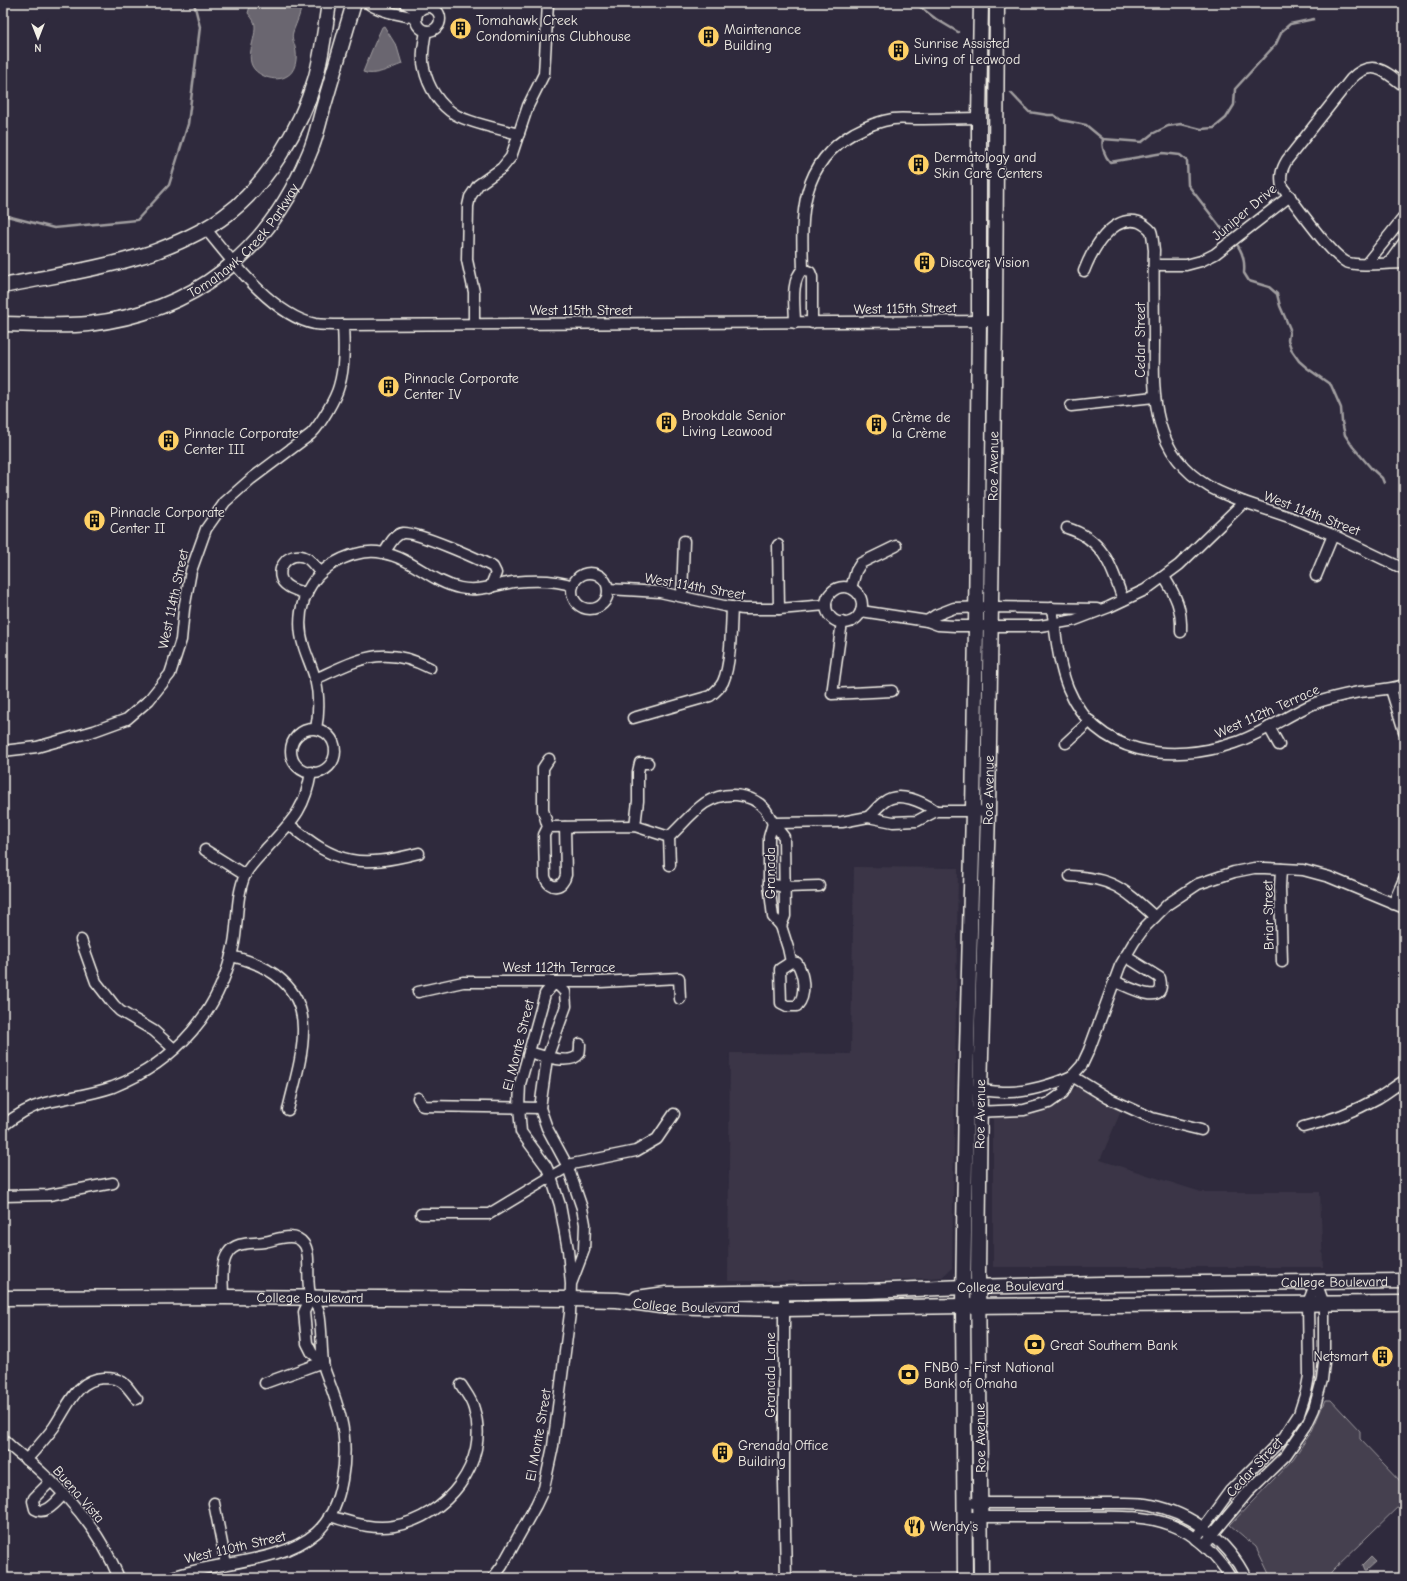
<svg xmlns="http://www.w3.org/2000/svg" width="1407" height="1581" viewBox="0 0 1407 1581" font-family="'Comic Neue',sans-serif">
  <style>
    .built { fill: #3b3647 }
    .green { fill: #454050; stroke: #9c989c }
    .water { fill: #6a6670; stroke: #a19ea0 }
    .lines { fill: none; stroke-linecap: round; stroke-linejoin: round }
    .stream { stroke: #a19ea0; stroke-width: 2.5 }
    .minor-casing { stroke: #f4f1e8; stroke-width: 13 }
    .secondary-casing { stroke: #f4f1e8; stroke-width: 17 }
    .minor { stroke: #2f2a3d; stroke-width: 10 }
    .secondary { stroke: #2f2a3d; stroke-width: 14 }
    .labels { text-anchor: middle; stroke-width: 3; stroke-linejoin: round; paint-order: stroke }
    .poi-label { font-size: 14px; fill: #f4f1e8; stroke: #2f2a3d; text-anchor: start }
    .street-label { font-size: 14px; fill: #f4f1e8; stroke: #2f2a3d }
  </style>
  <rect width="100%" height="100%" fill="#2f2a3d"/>
  <filter id="ink" filterUnits="userSpaceOnUse"><feTurbulence type="fractalNoise" baseFrequency=".025" numOctaves="2"/><feDisplacementMap in="SourceGraphic" scale="8" xChannelSelector="R" yChannelSelector="G"/><feConvolveMatrix kernelMatrix="1 2 1 2 8 2 1 2 1" color-interpolation-filters="sRGB"/></filter>
  <g filter="url(#ink)">
    <!-- built -->
    <g class="built">
      <path d="M854,867L958,868L952,1268L942,1277L878,1281H728L730,1053L851,1054Z"/>
      <path d="M1078,1087L1084,1088L1121,1111L1100,1160L1201,1192H1320L1323,1267H993V1117L1011,1116L1033,1112Z"/>
    </g>
    <!-- green -->
    <path class="green" d="M1325,1400H1331L1360,1431V1439L1404,1485V1501L1332,1571L1327,1578H1271L1256,1547L1230,1525L1293,1459L1312,1431Z"/>
    <!-- water -->
    <g class="water">
      <path d="M251,3H302C300,16 297,21 293,32C291,38 294,42 295,47C298,57 296,73 285,77C279,80 270,79 264,76C239,65 256,43 255,26C255,21 251,17 248,13Z"/>
      <path d="M384,26L397,47L402,64C391,68 374,77 363,72C369,57 375,42 382,27Z"/>
      <path d="M1371,1557L1376,1562L1366,1571H1364L1362,1566Z"/>
    </g>
    <g class="lines">
      <!-- stream -->
      <g class="stream">
        <path d="M915,3L936,19L958,32"/>
        <path d="M1011,93L1029,112L1048,115H1054L1061,120L1086,125L1103,139L1142,142L1152,134L1168,126L1181,124L1201,129L1214,128L1226,118L1234,105L1235,89L1276,44L1282,31L1290,24L1314,19"/>
        <path d="M1103,139C1101,147 1105,156 1110,162L1163,153L1180,155L1187,161L1188,185L1222,229"/>
        <path d="M3,215L54,228L137,220L169,185L188,124L200,27L194,3"/>
        <path d="M1238,246C1244,255 1245,263 1244,273L1249,281L1269,287L1277,294L1280,306L1290,329L1288,340L1292,351L1299,361L1307,368L1331,385L1341,408L1342,422L1345,435L1353,447L1371,468L1382,478L1384,483"/>
      </g>
      <defs>
        <g id="minor">
          <path d="M368,3C376,11 404,15 416,18"/>
          <path d="M405,3L418,11"/>
          <circle cx="428" cy="19" r="12"/>
          <path d="M426,31C424,42 421,57 424,68C428,87 439,105 456,115C470,123 503,130 519,134"/>
          <path d="M1404,86C1385,71 1372,58 1351,79L1287,160C1281,170 1280,176 1282,187C1296,204 1329,253 1346,262C1356,267 1391,263 1404,263"/>
          <path d="M205,228C231,260 273,316 315,324C324,325 334,325 343,325L995,321"/>
          <path d="M1367,263L1404,217"/>
          <path d="M1389,263L1404,242"/>
          <path d="M1154,265H1186L1201,261L1215,254L1290,196"/>
          <path d="M803,269C801,214 800,164 854,133C867,126 879,121 893,119C901,118 910,119 918,119C938,119 958,118 979,118"/>
          <path d="M803,269L810,272L812,277V323"/>
          <path d="M1084,271C1092,250 1112,214 1139,222C1143,224 1148,227 1151,231C1153,236 1153,244 1154,250C1153,280 1154,310 1154,341C1153,397 1152,453 1208,486C1219,493 1232,497 1244,502"/>
          <path d="M795,323C795,306 790,281 803,269"/>
          <path d="M474,324V292L467,260L468,206L470,197L478,185L502,168L511,157L528,106L544,74L548,3"/>
          <path d="M1071,406L1154,397"/>
          <path d="M1067,528C1104,539 1112,568 1123,600"/>
          <path d="M778,545L779,609"/>
          <path d="M384,553C389,546 394,534 403,533C418,532 479,559 493,567L496,573L490,588"/>
          <circle cx="590" cy="591" r="18"/>
          <path d="M1316,576L1333,535"/>
          <path d="M1164,577C1176,596 1182,608 1181,632"/>
          <circle cx="844" cy="605" r="18"/>
          <path d="M851,588L856,571L861,563L896,546"/>
          <path d="M608,589L660,592L724,606L743,609H779L826,605"/>
          <path d="M307,594C301,592 294,590 289,587C268,575 289,546 308,559C313,563 317,569 321,573"/>
          <path d="M682,596L684,541"/>
          <path d="M1052,608C1056,635 1058,663 1068,688C1096,756 1172,764 1234,743C1262,734 1286,716 1313,704C1328,698 1343,695 1359,692C1375,690 1389,690 1404,685"/>
          <path d="M861,611L927,621L938,625L955,626H1040L1075,620L1109,607L1145,590L1179,565L1244,502L1292,518L1333,535L1404,569"/>
          <path d="M927,621L936,615L954,608L990,607L1097,609"/>
          <path d="M842,622L832,694L892,691"/>
          <path d="M315,679C360,659 383,644 430,668"/>
          <path d="M1391,689L1404,731"/>
          <path d="M633,718L710,696C715,692 720,688 723,682C731,664 731,628 732,607"/>
          <path d="M1269,727L1279,745"/>
          <path d="M316,729C319,713 319,694 315,678C312,667 307,657 304,647C294,616 304,582 332,564C348,555 365,549 383,553C412,558 431,582 460,588C479,592 495,585 513,582C533,580 555,579 573,586"/>
          <circle cx="313" cy="751" r="22"/>
          <path d="M1066,743L1090,721"/>
          <path d="M3,751L37,747L94,731L127,719L149,700L170,674L181,640L184,609L191,571L206,529L225,502L251,479L311,434C320,425 336,398 339,386C345,366 344,345 343,325"/>
          <path d="M549,759L543,768V810L548,827L544,835L545,877C550,891 563,888 566,875L565,827"/>
          <path d="M868,817C873,813 878,806 884,802C898,790 923,802 936,811"/>
          <path d="M773,823L769,837V884L773,917L781,926L788,948L791,962"/>
          <path d="M773,823L784,837L785,916L781,926"/>
          <path d="M290,825C336,865 360,868 419,853"/>
          <path d="M635,826L638,801V772L640,763H648"/>
          <path d="M548,827L635,826L669,837C681,826 692,812 705,803C724,791 750,792 765,809C768,813 770,818 773,823L842,822L868,817L893,822L917,821L936,811H979"/>
          <path d="M669,837L670,865"/>
          <path d="M205,850L245,875"/>
          <path d="M1281,869L1280,887L1282,962"/>
          <path d="M1070,876C1113,878 1124,889 1155,917"/>
          <path d="M769,884L785,887L819,886"/>
          <path d="M1393,904L1404,879"/>
          <path d="M81,940L96,982L114,1005L120,1011L154,1031L174,1049"/>
          <path d="M231,956C270,965 304,987 303,1031C303,1057 294,1084 288,1110"/>
          <path d="M791,962L797,963C804,975 807,995 797,1006H787L781,1003L780,969Z"/>
          <path d="M1114,981C1127,986 1168,1010 1160,978L1125,956"/>
          <path d="M418,992L463,982H600L679,978L680,999"/>
          <path d="M529,1052C539,1055 571,1066 579,1054C580,1051 580,1047 580,1044"/>
          <path d="M1072,1076L1108,1098L1152,1118L1201,1130"/>
          <path d="M975,1090C985,1090 995,1092 1006,1092C1025,1093 1055,1084 1072,1076"/>
          <path d="M418,1098L423,1106L540,1108"/>
          <path d="M974,1112L1024,1110L1049,1103L1063,1093L1072,1076L1082,1065L1089,1050L1120,966L1134,942L1145,927L1168,904L1198,884L1234,872L1254,868H1265L1303,870L1329,877L1404,908"/>
          <path d="M3,1126C15,1116 30,1107 45,1103C68,1097 90,1095 113,1087C176,1062 221,1011 234,943C238,921 236,896 245,875C250,865 259,857 266,849C291,822 305,811 311,772"/>
          <path d="M1303,1127C1329,1121 1355,1111 1378,1098C1387,1093 1395,1086 1404,1081"/>
          <path d="M3,1196L49,1195L113,1183"/>
          <path d="M421,1214H489L572,1164L636,1151L657,1139L674,1114"/>
          <path d="M784,1292V1483L786,1578"/>
          <path d="M311,1297L304,1312L307,1343L312,1353L323,1362"/>
          <path d="M265,1383L323,1362"/>
          <path d="M3,1439C14,1451 28,1460 40,1471C74,1501 102,1536 119,1578"/>
          <path d="M26,1460C36,1449 46,1438 54,1427C68,1407 76,1379 104,1378C110,1378 118,1379 122,1382C128,1386 132,1394 137,1399"/>
          <path d="M51,1481L34,1498L33,1501L35,1509C46,1516 57,1501 64,1494"/>
          <path d="M214,1503L226,1564"/>
          <path d="M973,1503H1126C1134,1503 1143,1503 1151,1505C1192,1513 1228,1541 1246,1578"/>
          <path d="M329,1516C351,1522 371,1530 394,1526C446,1517 491,1463 474,1409C472,1400 466,1393 461,1385"/>
          <path d="M965,1517C1003,1517 1042,1517 1080,1517C1110,1517 1142,1514 1171,1525C1196,1534 1217,1555 1231,1578"/>
          <path d="M1195,1539L1230,1491L1284,1437L1299,1414L1306,1392L1309,1376L1308,1303L1316,1282"/>
          <path d="M1204,1545L1247,1493L1286,1455L1306,1426L1314,1409L1322,1380L1324,1362V1304L1316,1282"/>
          <path d="M170,1578C216,1560 278,1565 316,1533C344,1509 349,1453 341,1419C338,1406 333,1392 328,1379C326,1373 323,1367 323,1362C321,1346 322,1329 319,1313C319,1307 313,1303 311,1297C305,1283 312,1254 304,1244C295,1231 276,1240 264,1242C252,1244 236,1241 228,1253C220,1264 223,1284 223,1297"/>
          <path d="M493,1578L502,1566L517,1539L536,1505L544,1488L553,1446L570,1313L571,1284L568,1250L560,1205L551,1177L546,1166L521,1132L519,1107L520,1084L529,1052L545,994L555,982L565,992L566,1006L547,1058L540,1108L547,1128L568,1167L582,1208L585,1224L584,1250L571,1284"/>
        </g>
        <g id="secondary">
          <path d="M3,286C45,277 89,271 130,259C140,256 150,254 159,250C182,241 207,230 226,215C266,186 301,127 315,80C322,56 325,29 329,3"/>
          <path id="s1" d="M3,324C31,324 60,327 88,324C194,312 269,252 309,154C316,139 319,121 324,105C334,71 344,37 354,3"/>
          <path id="s2" d="M3,1298L223,1297L571,1299L617,1300L660,1306L783,1309L963,1306L1404,1303"/>
          <path id="s3" d="M637,1298L666,1294L868,1291L964,1287L1101,1284L1404,1281"/>
          <path d="M965,1578L963,1306L966,1090L973,811L976,627L979,321V118L981,3"/>
          <path id="s4" d="M981,1578L978,1273L980,1090L988,812L995,321L997,3"/>
        </g>
      </defs>
      <!-- minor casing -->
      <use href="#minor" class="minor-casing"/>
      <!-- secondary casing -->
      <use href="#secondary" class="secondary-casing"/>
      <!-- minor -->
      <use href="#minor" class="minor"/>
      <!-- secondary -->
      <use href="#secondary" class="secondary"/>
    </g>
  </g>
  <!-- icons -->
  <defs>
    <symbol id="building-disc" viewBox="-11 -11 22 22"><circle r="9.5" fill="#ffd166" stroke="#2f2a3d"/><path d="M-4-6H4V6H1V3H-1V6H-4ZM-2.5-4.3h1.7v1.8h-1.7ZM.8-4.3h1.7v1.8H.8ZM-2.5-1h1.7V.8h-1.7ZM.8-1h1.7V.8H.8Z" fill="#111"/></symbol>
    <symbol id="bank-disc" viewBox="-11 -11 22 22"><circle r="9.5" fill="#ffd166" stroke="#2f2a3d"/><path d="M-6-4H6V4H-6ZM0-2.3a2.3 2.3 0 1 0 0 4.6a2.3 2.3 0 1 0 0-4.6Z" fill="#111"/></symbol>
    <symbol id="restaurant-disc" viewBox="-11 -11 22 22"><circle r="9.5" fill="#ffd166" stroke="#2f2a3d"/><path d="M-5-6h1v4h1v-4h1v4h1v-4h1v5L-1.5 .5V6h-2V.5L-5-1ZM5-6V6H3V1.5H1.5Q1.5-4 5-6Z" fill="#111"/></symbol>
  </defs>
  <g fill-rule="evenodd">
    <use href="#building-disc" x="448" y="16" width="25" height="25"/>
    <use href="#building-disc" x="696" y="24" width="25" height="25"/>
    <use href="#building-disc" x="886" y="38" width="25" height="25"/>
    <use href="#building-disc" x="906" y="152" width="25" height="25"/>
    <use href="#building-disc" x="912" y="250" width="25" height="25"/>
    <use href="#building-disc" x="376" y="374" width="25" height="25"/>
    <use href="#building-disc" x="654" y="410" width="25" height="25"/>
    <use href="#building-disc" x="864" y="412" width="25" height="25"/>
    <use href="#building-disc" x="156" y="428" width="25" height="25"/>
    <use href="#building-disc" x="82" y="508" width="25" height="25"/>
    <use href="#bank-disc" x="1022" y="1332" width="25" height="25"/>
    <use href="#building-disc" x="1370" y="1344" width="25" height="25"/>
    <use href="#bank-disc" x="896" y="1362" width="25" height="25"/>
    <use href="#building-disc" x="710" y="1440" width="25" height="25"/>
    <use href="#restaurant-disc" x="902" y="1514" width="25" height="25"/>
  </g>
  <g class="labels">
    <!-- poi labels -->
    <g class="poi-label">
      <text x="476" y="25">Tomahawk Creek<tspan x="476" dy="16">Condominiums Clubhouse</tspan></text>
      <text x="724" y="34">Maintenance<tspan x="724" dy="16">Building</tspan></text>
      <text x="914" y="48">Sunrise Assisted<tspan x="914" dy="16">Living of Leawood</tspan></text>
      <text x="934" y="162">Dermatology and<tspan x="934" dy="16">Skin Care Centers</tspan></text>
      <text x="940" y="267">Discover Vision</text>
      <text x="404" y="383">Pinnacle Corporate<tspan x="404" dy="16">Center IV</tspan></text>
      <text x="682" y="420">Brookdale Senior<tspan x="682" dy="16">Living Leawood</tspan></text>
      <text x="892" y="422">Crème de<tspan x="892" dy="16">la Crème</tspan></text>
      <text x="184" y="438">Pinnacle Corporate<tspan x="184" dy="16">Center III</tspan></text>
      <text x="110" y="517">Pinnacle Corporate<tspan x="110" dy="16">Center II</tspan></text>
      <text x="1050" y="1350">Great Southern Bank</text>
      <text x="1368" y="1361" text-anchor="end">Netsmart</text>
      <text x="924" y="1372">FNBO - First National<tspan x="924" dy="16">Bank of Omaha</tspan></text>
      <text x="738" y="1450">Grenada Office<tspan x="738" dy="16">Building</tspan></text>
      <text x="930" y="1531">Wendy's</text>
    </g>
    <!-- street labels -->
    <g class="street-label">
      <text transform="translate(1244 212) rotate(-40)" y="5">Juniper Drive</text>
      <text dy="5" stroke="none"><textPath href="#s1" startOffset="268">Tomahawk Creek Parkway</textPath></text>
      <text transform="translate(905 308) rotate(-1)" y="5">West 115th Street</text>
      <text x="581" y="315">West 115th Street</text>
      <text transform="translate(1140 340) rotate(-90)" y="5">Cedar Street</text>
      <text dy="5" stroke="none"><textPath href="#s4" startOffset="1112">Roe Avenue</textPath></text>
      <text transform="translate(1312 513) rotate(21)" y="5">West 114th Street</text>
      <text transform="translate(695 586) rotate(10)" y="5">West 114th Street</text>
      <text transform="translate(173 599) rotate(-78)" y="5">West 114th Street</text>
      <text transform="translate(1267 711) rotate(-24)" y="5">West 112th Terrace</text>
      <text dy="5" stroke="none"><textPath href="#s4" startOffset="788">Roe Avenue</textPath></text>
      <text transform="translate(770 873) rotate(-90)" y="5">Granada</text>
      <text transform="translate(1268 915) rotate(-91)" y="5">Briar Street</text>
      <text x="559" y="972">West 112th Terrace</text>
      <text transform="translate(518 1045) rotate(-76)" y="5">El Monte Street</text>
      <text dy="5" stroke="none"><textPath href="#s4" startOffset="464">Roe Avenue</textPath></text>
      <text dy="5" stroke="none"><textPath href="#s3" startOffset="698">College Boulevard</textPath></text>
      <text dy="5" stroke="none"><textPath href="#s3" startOffset="374">College Boulevard</textPath></text>
      <text dy="5" stroke="none"><textPath href="#s2" startOffset="307">College Boulevard</textPath></text>
      <text dy="5" stroke="none"><textPath href="#s2" startOffset="684">College Boulevard</textPath></text>
      <text transform="translate(770 1375) rotate(-90)" y="5">Granada Lane</text>
      <text transform="translate(538 1435) rotate(-80)" y="5">El Monte Street</text>
      <text transform="translate(980 1438) rotate(-91)" y="5">Roe Avenue</text>
      <text transform="translate(1254 1467) rotate(-47)" y="5">Cedar Street</text>
      <text transform="translate(79 1494) rotate(49)" y="5">Buena Vista</text>
      <text transform="translate(235 1547) rotate(-13)" y="5">West 110th Street</text>
    </g>
  </g>
  <!-- margin -->
  <rect width="1407" height="1581" fill="none" stroke="#2f2a3d" stroke-width="16"/>
  <rect x="8" y="8" width="1391" height="1565" fill="none" stroke="#f4f1e8" stroke-width="1.5" filter="url(#ink)"/>
  <!-- north arrow -->
  <g transform="translate(38 38) rotate(180)" stroke="#2f2a3d" stroke-width="3" paint-order="stroke">
  <path d="M0-3L7 15L0 10L-7 15Z" fill="#f4f1e8"/>
  <text y="-6" font-size="11" font-weight="bold" text-anchor="middle" fill="#f4f1e8">N</text>
  </g>
</svg>
